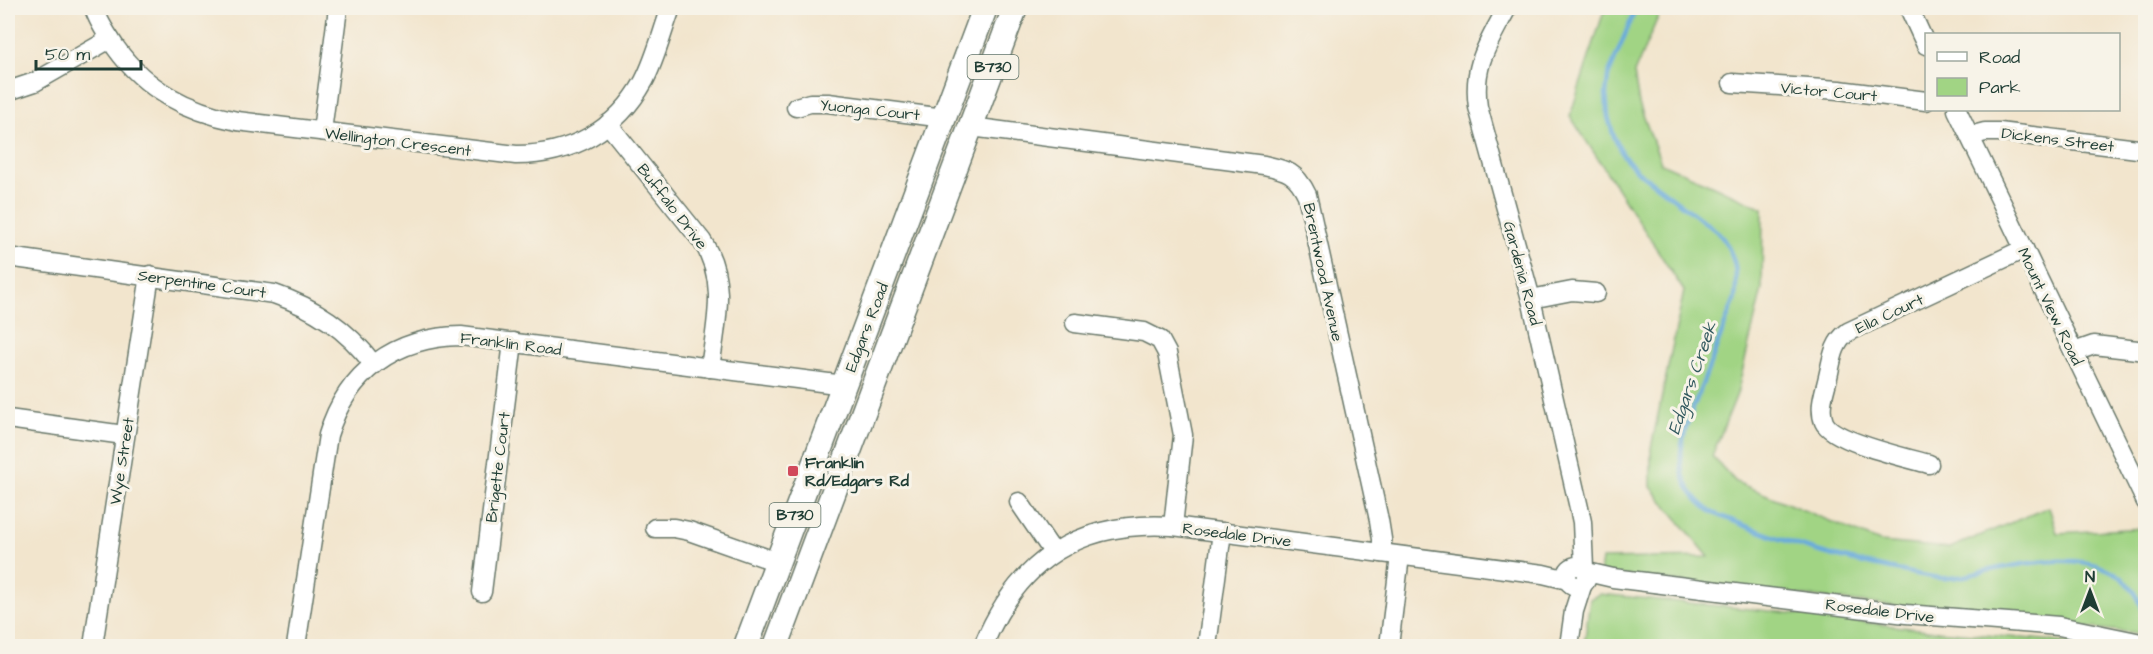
<svg xmlns="http://www.w3.org/2000/svg" width="2153" height="654" viewBox="0 0 2153 654" font-family="'Architects Daughter',sans-serif">
  <style>
    .green { fill: #a1d484; stroke: #60885c; stroke-width: 1.5 }
    .lines { fill: none; stroke-linecap: round; stroke-linejoin: round }
    .stream { stroke: #68aadc; stroke-width: 4.5 }
    .minor-casing { stroke: #69786a; stroke-width: 21 }
    .major-casing { stroke: #69786a; stroke-width: 27 }
    .minor { stroke: #fff; stroke-width: 18 }
    .major { stroke: #fff; stroke-width: 24 }
    .poi-dot { fill: #d1495b; stroke: #f7f3e8; stroke-width: 2 }
    .labels { text-anchor: middle; stroke-width: 6; stroke-linejoin: round; paint-order: stroke }
    .shield { fill: #f7f3e8; stroke: #60746a; stroke-width: 1.5 }
    .shield-label { font-size: 15px; font-weight: bold; fill: #1f3d34 }
    .street-label { font-size: 16px; fill: #1f3d34; stroke: #f7f3e8 }
    .poi-label { font-size: 16px; font-weight: bold; fill: #1f3d34; stroke: #f7f3e8; text-anchor: start }
    .water-label { font-size: 18px; font-style: italic; fill: #31585e; stroke: #f7f3e8 }
  </style>
  <rect width="100%" height="100%" fill="#f7f3e8"/>
  <filter id="ink" filterUnits="userSpaceOnUse"><feTurbulence type="fractalNoise" baseFrequency=".0167" numOctaves="2"/><feDisplacementMap in="SourceGraphic" scale="12" xChannelSelector="R" yChannelSelector="G"/><feConvolveMatrix kernelMatrix="1 2 1 2 8 2 1 2 1" color-interpolation-filters="sRGB"/></filter>
  <filter id="wash" filterUnits="userSpaceOnUse"><feTurbulence type="fractalNoise" baseFrequency=".008" numOctaves="4" result="noise"/><feDisplacementMap in="SourceGraphic" scale="24" xChannelSelector="R" yChannelSelector="G"/><feGaussianBlur stdDeviation="1.35" result="paint"/><feColorMatrix in="noise" values="0 0 0 0 0 0 0 0 0 0 0 0 0 0 0 0 0 1.4 0 .05"/><feComposite in="paint" operator="in"/></filter>
  <g filter="url(#wash)">
    <rect width="100%" height="100%" fill="#f2e5cd"/>
    <!-- green -->
    <g class="green">
      <path d="M1605,8H1662L1634,73L1639,104L1661,163L1763,208L1762,289L1737,394L1712,456L1736,482L1880,542L1950,548L2049,507L2057,533L2145,528V634L1600,573L1602,559L1709,557L1651,487V448L1684,291L1570,116Z"/>
      <path d="M1599,594L1799,614L1926,630L2044,640L2089,646H1584L1590,599Z"/>
    </g>
    <g class="lines">
      <!-- stream -->
      <path class="stream" d="M1636,8L1608,76L1606,94L1608,117L1614,137L1623,155L1636,170L1719,233C1736,256 1738,271 1735,298C1725,325 1714,353 1704,380C1685,430 1659,476 1713,513C1744,525 1775,538 1807,548C1835,557 1863,563 1891,569C1908,572 1924,576 1941,578C1957,579 1974,574 1990,570C2025,563 2073,554 2107,569C2130,579 2141,597 2146,621"/>
    </g>
  </g>
  <g filter="url(#ink)">
    <g class="lines">
      <defs>
        <g id="minor">
          <path d="M94,8C98,22 108,36 116,48C146,90 187,111 237,121L516,155C571,155 617,130 644,81C656,58 662,32 671,8"/>
          <path d="M1507,8C1488,44 1472,65 1478,107L1531,299L1579,508L1582,522L1584,568"/>
          <path d="M1909,8L1926,45"/>
          <path d="M1732,83L1839,90L1926,101"/>
          <path d="M8,91L35,82L110,39"/>
          <path d="M796,107L810,103H828L944,118"/>
          <path d="M1957,110L2146,502"/>
          <path d="M608,124L702,241C728,280 716,323 710,368"/>
          <path d="M971,127L1264,165C1287,170 1296,172 1307,195L1379,520L1382,539V553"/>
          <path d="M322,131L338,8"/>
          <path d="M1970,136L1985,132H1999L2146,150"/>
          <path d="M8,257L274,294C315,308 347,329 373,364"/>
          <path d="M1531,299L1572,291L1596,293"/>
          <path d="M1075,323L1144,332L1160,340L1167,353L1183,435L1173,526"/>
          <path d="M2074,352L2094,345L2146,351"/>
          <path d="M8,419L124,435"/>
          <path d="M1929,464C1907,458 1832,441 1824,422C1818,407 1825,391 1828,377C1832,360 1833,343 1848,332L2024,249"/>
          <path d="M1019,502L1053,552"/>
          <path d="M655,528H674L689,531L777,562"/>
          <circle cx="1577" cy="576" r="10"/>
          <path d="M1587,572L1613,578L1906,614L2059,626L2146,644"/>
          <path d="M482,592L513,342"/>
          <path d="M93,646L150,275"/>
          <path d="M296,646L328,435C347,372 395,337 461,336L844,385"/>
          <path d="M983,646C1018,560 1079,520 1173,526L1543,574L1568,580"/>
          <path d="M1207,646L1222,532"/>
          <path d="M1389,646L1400,556"/>
          <path d="M1569,646L1574,611L1582,586"/>
        </g>
        <g id="major">
          <path d="M746,646L985,8"/>
          <path d="M776,646L1015,8"/>
        </g>
      </defs>
      <!-- minor casing -->
      <use href="#minor" class="minor-casing"/>
      <!-- major casing -->
      <use href="#major" class="major-casing"/>
      <!-- minor -->
      <use href="#minor" class="minor"/>
      <!-- major -->
      <use href="#major" class="major"/>
    </g>
  </g>
  <!-- markers -->
  <rect class="poi-dot" x="787" y="465" width="12" height="12" rx="3"/>
  <g class="labels">
    <!-- shield labels -->
    <g class="shield">
      <rect x="967.5" y="55" width="51" height="24" rx="4.5"/>
      <rect x="769.5" y="503" width="51" height="24" rx="4.5"/>
    </g>
    <g class="shield-label">
      <text x="993" y="72">B730</text>
      <text x="795" y="520">B730</text>
    </g>
    <!-- street labels -->
    <g class="street-label">
      <text transform="translate(1829 91) rotate(5)" y="6">Victor Court</text>
      <text transform="translate(870 109) rotate(6)" y="6">Yuonga Court</text>
      <text transform="translate(2058 139) rotate(7)" y="6">Dickens Street</text>
      <text transform="translate(398 141) rotate(7)" y="6">Wellington Crescent</text>
      <text transform="translate(673 206) rotate(52)" y="6">Buffalo Drive</text>
      <text transform="translate(1324 272) rotate(78)" y="6">Brentwood Avenue</text>
      <text transform="translate(1523 273) rotate(75)" y="6">Gardenia Road</text>
      <text transform="translate(202 283) rotate(8)" y="6">Serpentine Court</text>
      <text transform="translate(2051 306) rotate(64)" y="6">Mount View Road</text>
      <text transform="translate(1889 313) rotate(-25)" y="6">Ella Court</text>
      <text transform="translate(866 327) rotate(-69)" y="6">Edgars Road</text>
      <text transform="translate(511 343) rotate(7)" y="6">Franklin Road</text>
      <text transform="translate(121 461) rotate(-81)" y="6">Wye Street</text>
      <text transform="translate(497 467) rotate(-83)" y="6">Brigette Court</text>
      <text transform="translate(1237 534) rotate(7)" y="6">Rosedale Drive</text>
      <text transform="translate(1880 610) rotate(7)" y="6">Rosedale Drive</text>
    </g>
    <!-- poi labels -->
    <g class="poi-label">
      <text x="805" y="468">Franklin<tspan x="805" dy="18">Rd/Edgars Rd</tspan></text>
    </g>
    <!-- water labels -->
    <g class="water-label">
      <text transform="translate(1692 378) rotate(-71)" y="6">Edgars Creek</text>
    </g>
  </g>
  <!-- margin -->
  <rect width="2153" height="654" fill="none" stroke="#f7f3e8" stroke-width="30"/>
  <!-- legend -->
  <rect x="1925" y="33" width="195" height="78" fill="#f7f3e8" stroke="#a1aaa0" stroke-width="1.5"/>
  <rect x="1937" y="52" width="30" height="9" fill="#ffffff" stroke="#a1aaa0" stroke-width="1.5"/>
  <text x="1979" y="63" font-size="18" fill="#1f3d34">Road</text>
  <rect x="1937" y="78" width="30" height="18" fill="#a1d484" stroke="#a1aaa0" stroke-width="1.5"/>
  <text x="1979" y="93" font-size="18" fill="#1f3d34">Park</text>
  <!-- north arrow -->
  <g transform="translate(2090 591)" stroke="#f7f3e8" stroke-width="4.5" paint-order="stroke">
  <path d="M0-4.5L10 22L0 15L-10 22Z" fill="#1f3d34"/>
  <text y="-9" font-size="16" font-weight="bold" text-anchor="middle" fill="#1f3d34">N</text>
  </g>
  <!-- scale -->
  <path d="M36 60v9h105v-9" fill="none" stroke="#1f3d34" stroke-width="3"/>
  <text x="45" y="60" font-size="18" fill="#1f3d34" stroke="#f7f3e8" stroke-width="4.5" paint-order="stroke">50 m</text>
</svg>
